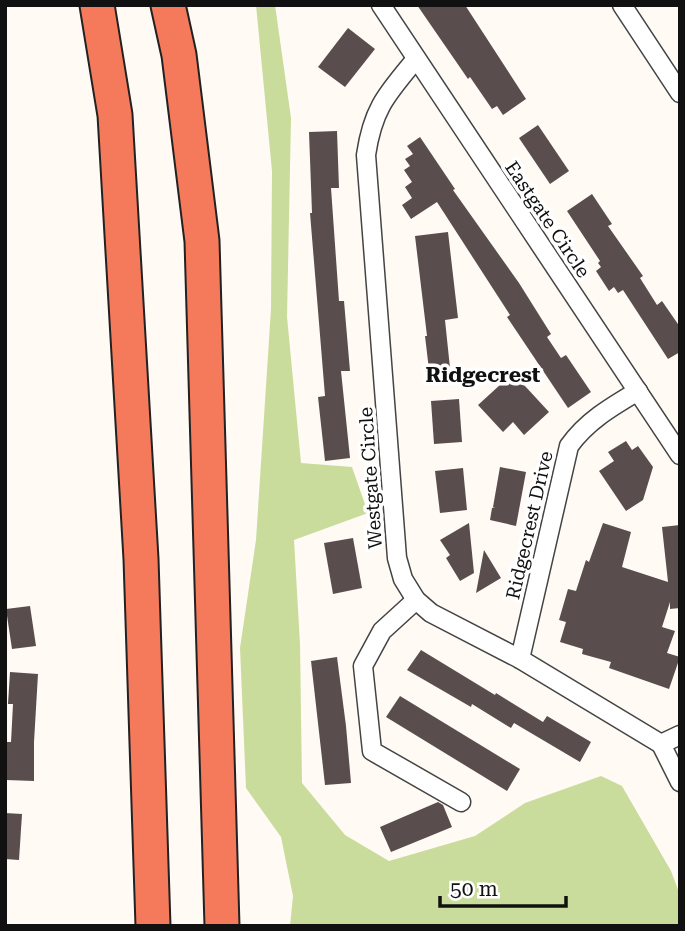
<svg xmlns="http://www.w3.org/2000/svg" width="685" height="931" viewBox="0 0 685 931" font-family="'Roboto Serif',serif">
  <style>
    .forest { fill: #c9dc9b }
    .building { fill: #594e4d }
    .lines { fill: none; stroke-linecap: round; stroke-linejoin: round }
    .street-casing { stroke: #444; stroke-width: 21 }
    .highway-casing { stroke: #222; stroke-width: 37 }
    .street { stroke: #fff; stroke-width: 18 }
    .highway { stroke: #f57a5c; stroke-width: 33 }
    .labels { text-anchor: middle; stroke-width: 7; stroke-linejoin: round; paint-order: stroke }
    .street-label { font-size: 19px; fill: #111; stroke: #fff }
    .neighbourhood-label { font-size: 21px; font-weight: bold; fill: #111; stroke: #fff }
  </style>
  <rect width="100%" height="100%" fill="#fffaf4"/>
  <!-- forest -->
  <path class="forest" d="M256,5H275L291,118L287,317L301,463L352,467L368,513L294,540L300,644L302,783L345,835L389,861L475,836L525,803L601,776L622,786L671,871L680,895V926H290L293,896L281,837L246,788L240,648L256,540L271,309L272,171Z"/>
  <!-- building -->
  <g class="building">
    <path d="M417,5H465L526,99L503,115L497,106L492,109L470,77L468,79Z"/>
    <path d="M348,28L375,49L345,87L318,67Z"/>
    <path d="M538,125L569,171L550,184L519,138Z"/>
    <path d="M337,131L339,188H331L339,301H344L350,371H341L350,458L325,461L318,397L325,396L310,213H312L309,132Z"/>
    <path d="M420,137L455,189L453,190L519,283L551,334L547,337L561,358L566,355L591,392L568,408L507,317L510,315L437,202L411,219L402,205L412,198L405,187L412,182L404,170L410,166L405,159L413,154L407,146Z"/>
    <path d="M592,194L612,224L608,226L643,276L640,278L657,305L662,301L680,327V352L668,359L623,290L618,293L614,287L609,291L596,271L601,267L598,263L600,261L567,211Z"/>
    <path d="M448,232L458,318L445,320L450,368L429,370L425,336H427L415,236Z"/>
    <path d="M513,373L549,412L524,435L513,422L503,432L478,405Z"/>
    <path d="M459,399L462,442L434,444L431,401Z"/>
    <path d="M626,441L632,450L638,446L653,467L643,500L626,511L599,471L614,461L608,452Z"/>
    <path d="M500,467L526,472L516,526L490,520L492,508L495,507H493Z"/>
    <path d="M463,468L467,510L440,513L435,471Z"/>
    <path d="M469,523L474,573L460,581L446,558L450,555L440,540Z"/>
    <path d="M603,523L631,532L622,567L668,582L662,527L680,525V608L670,609V602L662,627L675,631L667,653L680,657L669,689L609,668L611,662L582,654L583,649L560,642L566,622L559,620L568,589L576,591L586,560L589,562Z"/>
    <path d="M353,538L362,588L333,594L324,543Z"/>
    <path d="M484,550L501,578L476,593Z"/>
    <path d="M30,606L36,646L12,649L6,609Z"/>
    <path d="M421,650L495,695L496,693L543,722L547,716L591,742L580,762L514,723L511,728L472,704L471,707L407,670Z"/>
    <path d="M337,657L346,726L351,783L325,785L311,661Z"/>
    <path d="M10,672L38,674L34,742V781L6,780L7,742H11L13,704H8Z"/>
    <path d="M400,696L520,769L507,791L386,717Z"/>
    <path d="M438,802L443,805L452,827L391,852L380,827Z"/>
    <path d="M5,813L22,814L19,860L5,859Z"/>
  </g>
  <g class="lines">
    <defs>
      <g id="street">
        <path d="M381,5L680,455"/>
        <path d="M622,5L680,93"/>
        <path d="M416,59C387,94 373,108 366,155L397,558L403,579L416,600L431,613L520,659L661,744L680,735"/>
        <path d="M416,600L382,631L363,666L372,751L461,802"/>
        <path d="M520,659L569,446C587,421 611,407 638,391"/>
        <path d="M661,744L680,782"/>
      </g>
      <g id="highway">
        <path d="M97,5L115,115L141,559L153,926"/>
        <path d="M168,5L179,55L202,241L222,926"/>
      </g>
    </defs>
    <!-- street casing -->
    <use href="#street" class="street-casing"/>
    <!-- highway casing -->
    <use href="#highway" class="highway-casing"/>
    <!-- street -->
    <use href="#street" class="street"/>
    <!-- highway -->
    <use href="#highway" class="highway"/>
  </g>
  <g class="labels">
    <!-- street labels -->
    <g class="street-label">
      <text transform="translate(548 219) rotate(56)" y="7">Eastgate Circle</text>
      <text transform="translate(370 478) rotate(-94)" y="7">Westgate Circle</text>
      <text transform="translate(529 525) rotate(-77)" y="7">Ridgecrest Drive</text>
    </g>
    <!-- neighbourhood labels -->
    <g class="neighbourhood-label">
      <text x="483" y="382">Ridgecrest</text>
    </g>
  </g>
  <!-- border -->
  <rect width="685" height="931" fill="none" stroke="#111111" stroke-width="14"/>
  <!-- scale -->
  <path d="M440 896v10h126v-10" fill="none" stroke="#111111" stroke-width="3.5"/>
  <text x="450" y="896" font-size="21" fill="#111111" stroke="#ffffff" stroke-width="5" paint-order="stroke">50 m</text>
</svg>
